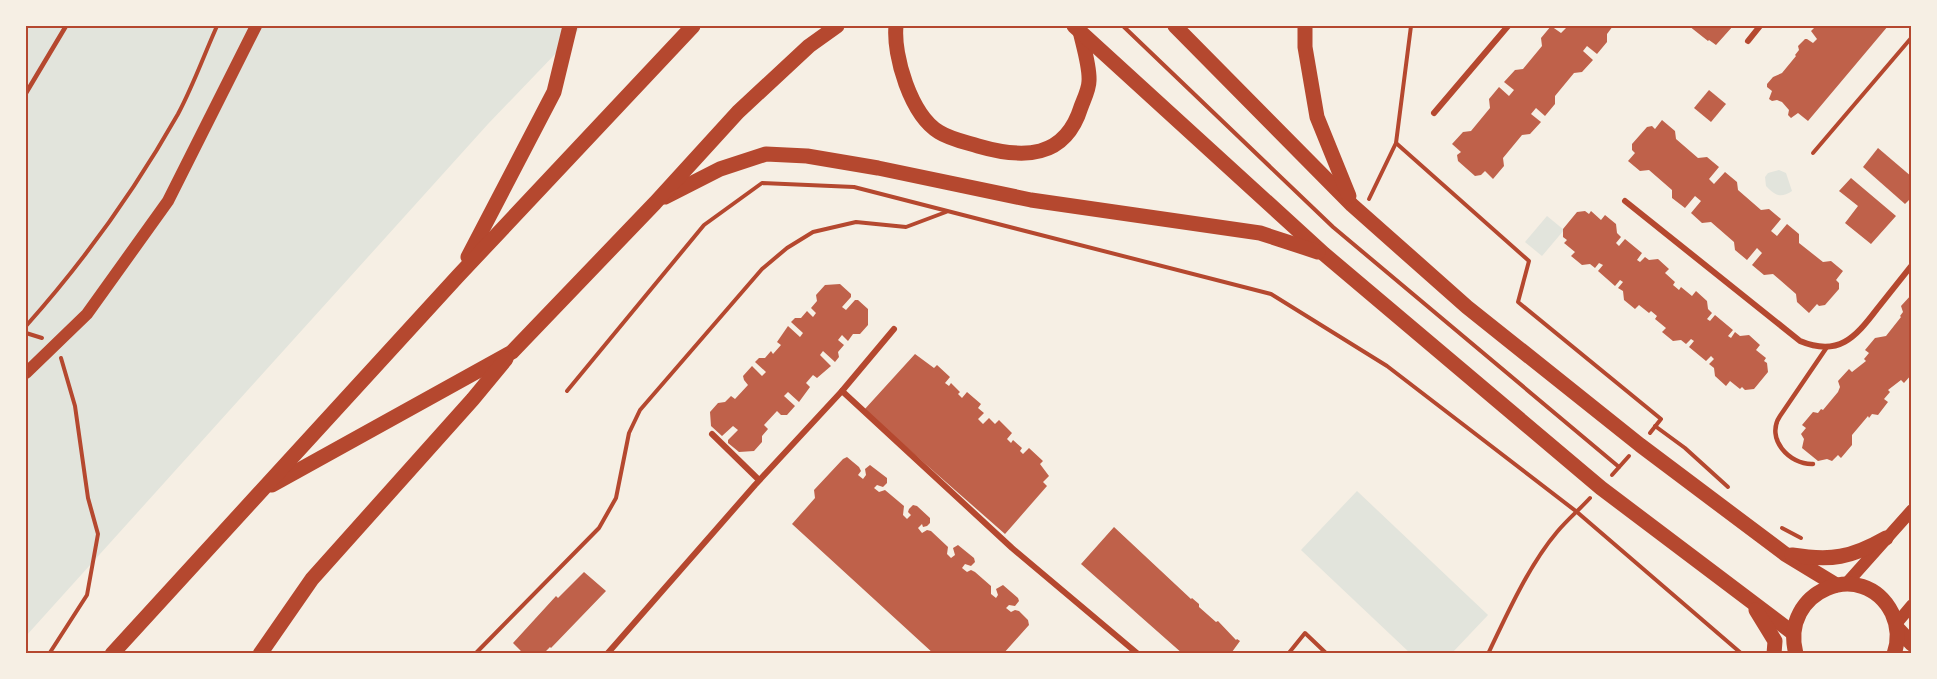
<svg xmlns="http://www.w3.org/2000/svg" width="1937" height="679" viewBox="0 0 1937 679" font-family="'Work Sans',sans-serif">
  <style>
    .green { fill: #e2e4dc }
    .building { fill: #bf614a }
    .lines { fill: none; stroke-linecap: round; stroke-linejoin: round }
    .path { stroke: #b5482f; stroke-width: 4 }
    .service { stroke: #b5482f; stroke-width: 4.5 }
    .minor { stroke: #b5482f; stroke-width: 6 }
    .secondary { stroke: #b5482f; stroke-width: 12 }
    .primary { stroke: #b5482f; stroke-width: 15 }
    .neatline { fill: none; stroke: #b5482f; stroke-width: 2 }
  </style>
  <rect width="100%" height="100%" fill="#f6efe4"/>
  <!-- green -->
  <g class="green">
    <path d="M26,26H582L488,124L26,636Z"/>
    <path d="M1779,170L1786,173L1792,191C1780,199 1775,195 1766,186L1765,177L1768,173Z"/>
    <path d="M1547,216L1564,230L1542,256L1525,242Z"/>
    <path d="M1357,491L1488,615L1452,653H1410L1301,550Z"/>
  </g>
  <!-- building -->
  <g class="building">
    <path d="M1551,26L1561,33L1566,28L1563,26H1613L1607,34V42L1597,54L1587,46L1583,51L1593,60L1582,72L1574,73L1555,96V104L1545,116L1536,108L1531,114L1541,122L1530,134L1522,135L1503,158L1504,166L1493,179L1485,171L1481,175L1475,176L1458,161L1457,155L1461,152L1452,144L1463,132L1471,131L1490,108L1489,99L1499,87L1509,96L1514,90L1504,82L1515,70L1523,69L1542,46L1541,38Z"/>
    <path d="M1689,26H1733L1716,45L1709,40L1708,41Z"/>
    <path d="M1816,26H1888L1808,121L1798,113L1791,118L1788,115L1789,110L1782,102L1777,100L1772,101L1769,99L1772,91L1767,87V84L1773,77L1782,73L1796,56L1795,55L1799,50L1798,46L1805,39H1807L1813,43L1817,39L1811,31Z"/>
    <path d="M1709,90L1726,104L1711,122L1694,108Z"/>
    <path d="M1662,120L1675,131L1676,139L1698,158L1707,157L1719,167L1709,179L1714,184L1725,172L1737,182L1738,190L1761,210L1769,209L1781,219L1771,231L1777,236L1787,224L1799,234V243L1823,262L1831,261L1843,271L1836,280L1839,283V289L1825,305L1819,306L1817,304L1809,313L1797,302L1796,294L1773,274L1764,275L1752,265L1762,253L1757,248L1747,260L1735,250L1734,242L1711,222L1702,223L1691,213L1701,201L1695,196L1685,208L1672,198V190L1649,170L1640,171L1628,161L1635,153L1632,150V144L1647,127L1652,126L1655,129Z"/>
    <path d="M1878,148L1912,177V197L1905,204L1863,167Z"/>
    <path d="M1851,178L1896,216L1871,244L1845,223L1858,206L1839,191Z"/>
    <path d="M1585,211L1589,214L1591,211L1601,220L1605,215L1616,224L1617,233L1621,237L1616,243L1619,246L1625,239L1642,253L1637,260L1640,262L1645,257L1649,260L1658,259L1669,269L1665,273L1675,282L1673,285L1679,290L1681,287L1692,296L1696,291L1707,301L1708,309L1712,313L1707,319L1710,321L1715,315L1733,330L1728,336L1731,338L1735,332L1740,336L1749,335L1760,345L1756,350L1766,358L1764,361L1767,363L1768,372L1754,389L1745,390L1742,387L1740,389L1730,381L1726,386L1715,376L1714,368L1709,364L1714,359L1711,356L1706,361L1689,347L1694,341L1691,339L1686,344L1681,340L1673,341L1662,332L1666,328L1655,319L1657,316L1651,311L1649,313L1639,305L1635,309L1624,300L1623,291L1618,288L1623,282L1620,280L1615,286L1598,271L1603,265L1599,263L1595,268L1590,264L1582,265L1571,256L1575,252L1564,243L1567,240L1563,237V229L1577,212Z"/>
    <path d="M840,284L851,294V297L842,307L846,310L855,300H858L868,309V325L860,334H853L848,341L842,335L838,340L844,345L838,352L839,357L835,362L823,351L820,355L831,366L817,378L813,375L806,383L810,387L799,402L788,392L784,396L795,406L787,415H781L777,411L764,425L768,429L762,436V442L754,451L739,452L728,443V440L738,430L733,426L722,436L711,426L710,412L718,403L725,402L731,396L735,399L748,385L744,380L743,376L752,366L762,376L766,372L755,362L759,358H765L771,351L773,354L781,345L777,342L788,326L800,337L803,333L791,322L795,318H801L807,311L813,317L816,313L811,308L817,301L816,295L825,285Z"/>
    <path d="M1912,294V374L1904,383L1901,380L1888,390L1890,392L1884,399L1888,402L1878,415L1872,414L1869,418L1868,416L1852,435V445L1841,458L1838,455L1832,461L1827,459L1818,461L1802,448L1804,439L1801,434L1806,428L1802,425L1813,412L1818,413L1821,409L1823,410L1838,392L1840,387L1838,381L1849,369L1852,372L1866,361L1864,359L1869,353L1865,350L1875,338L1886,336L1901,317L1900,316L1903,312L1901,306Z"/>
    <path d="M915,354L934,368L937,365L950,377L945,383L949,386L951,383L960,392L958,394L962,398L967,392L981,404L978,408L984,413L978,419L983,424L989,418L995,424L999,420L1012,433L1007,439L1011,443L1013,440L1022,448L1020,451L1023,454L1029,448L1043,461L1040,464L1049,476L1043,482L1047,486L1005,534L864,410Z"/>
    <path d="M847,457L859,467L861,471L858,475L863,479L866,475L865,469L870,465L887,478V483L883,487L877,485L874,488L879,492L885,490L904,506L903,515L907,519L911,515L908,512L909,509L913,505L917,506L930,518V523L927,526L923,527L922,524L918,528L922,533L927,530L931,531L948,547L947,554L951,558L955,555L953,548L958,545L974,558L975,562L971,566L965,564L962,568L967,572L971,570L975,572L991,586V594L996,598L998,595L996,589L1003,585L1018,598L1019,601L1015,606L1009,605L1006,608L1011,612L1015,610L1019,611L1028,620L1029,625L1003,654H934L792,524L815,498L814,490L843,459Z"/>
    <path d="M1114,527L1191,599L1192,598L1199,604V607L1216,622L1218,621L1236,640L1237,639L1240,641L1232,652L1229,654H1183L1081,564Z"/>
    <path d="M584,572L606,591L551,648L550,647L543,654H524L513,643L556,596L558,598Z"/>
  </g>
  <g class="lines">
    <!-- path -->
    <g class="path">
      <path d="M1123,26L1333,227L1619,467"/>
      <path d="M1396,143L1529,261L1518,302L1661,419L1650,433"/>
      <path d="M1813,153L1912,37"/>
      <path d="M1369,199L1396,143L1411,26"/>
      <path d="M26,326C84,261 135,190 178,114C193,86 204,55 217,26"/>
      <path d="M26,333L42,338"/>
      <path d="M567,391L704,225L762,183L854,187L1271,294L1387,366L1577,512L1742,654"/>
      <path d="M1655,426L1685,448L1728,487"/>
      <path d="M1612,475L1629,456"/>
      <path d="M1782,528L1801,538"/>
      <path d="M49,654L87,595L98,534L88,498L75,406L61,358"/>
      <path d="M475,654L599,528L616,498L629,433L640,410L762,269L787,248L813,232L856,222L906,227L946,212"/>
      <path d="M1288,654L1305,633L1327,654"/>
      <path d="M1488,654C1507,614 1529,565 1557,532C1567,520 1580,509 1590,498"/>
    </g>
    <!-- service -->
    <g class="service">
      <path d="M26,93L66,26"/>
      <path d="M1813,464C1789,465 1765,438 1780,416L1827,347"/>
    </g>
    <!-- minor -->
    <g class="minor">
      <path d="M1748,41L1760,26"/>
      <path d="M1434,113L1508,26"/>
      <path d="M1625,201L1800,341C1838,357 1855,338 1877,309C1888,295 1900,280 1912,265"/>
      <path d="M842,391L1012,548L1138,654"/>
      <path d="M712,434L759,480"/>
      <path d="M607,654L755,485L842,391L894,329"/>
    </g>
    <!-- secondary -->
    <g class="secondary">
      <path d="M26,373L87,314L168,201L256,26"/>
      <path d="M1846,584L1912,510"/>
      <path d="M1896,624L1912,605"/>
    </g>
    <!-- primary -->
    <g class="primary">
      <path d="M896,26C893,56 911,115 939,132C950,139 965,142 978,146C1023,159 1065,159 1081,107C1084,99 1089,89 1089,81C1090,67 1083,45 1080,31"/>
      <path d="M1074,26L1324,254L1601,488L1793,633"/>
      <path d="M1175,26L1352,205L1467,307L1640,445L1785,554L1836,585"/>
      <path d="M1305,26V47L1317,117L1349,196"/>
      <path d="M665,197L720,169L766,154L807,156L878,168L1031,200L1260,233L1318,252"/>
      <path d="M468,257L554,92L570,26"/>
      <path d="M272,485L512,352L655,203L738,112L809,46L837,26"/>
      <path d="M1792,555C1831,561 1851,558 1886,538"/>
      <path d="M1756,610L1775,641L1774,654"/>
      <path d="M1897,628L1912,644"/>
      <path d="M112,654L458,276L693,26"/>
      <path d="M260,654L312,579L473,399L506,359"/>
      <path d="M1796,654C1779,591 1863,556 1892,613C1898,626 1899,640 1894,654"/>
    </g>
  </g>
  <!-- border -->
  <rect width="1937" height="679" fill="none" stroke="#f6efe4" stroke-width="54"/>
  <rect x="27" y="27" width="1883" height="625" class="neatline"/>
</svg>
